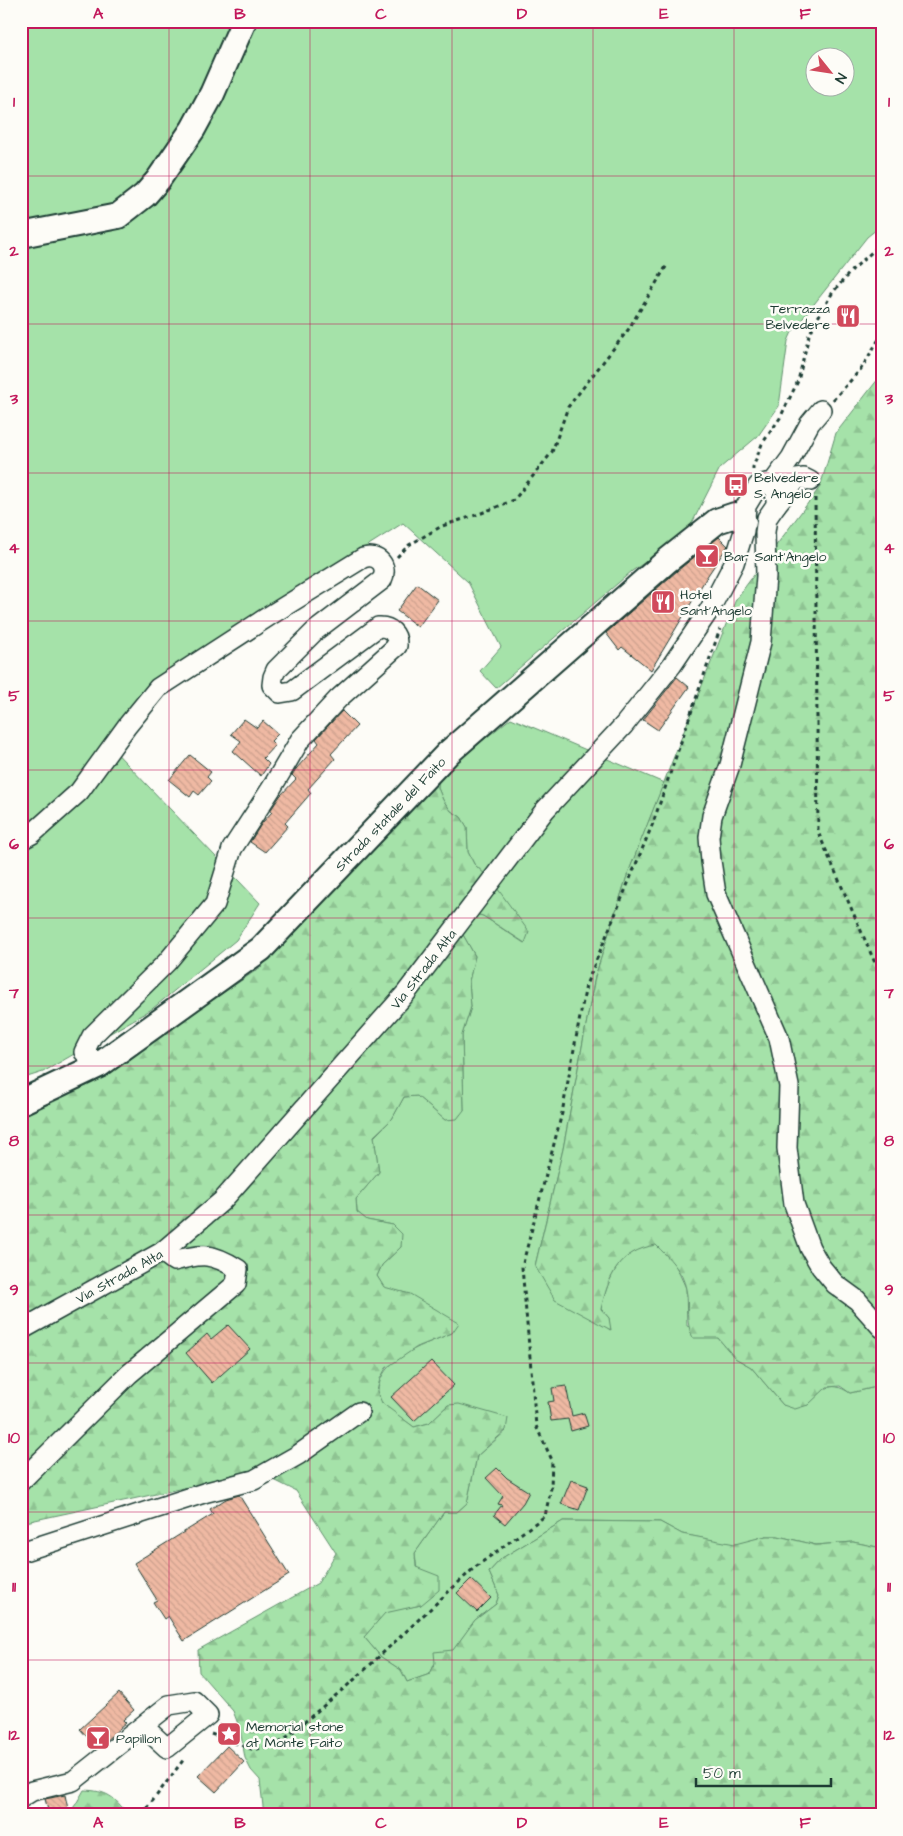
<svg xmlns="http://www.w3.org/2000/svg" width="903" height="1836" viewBox="0 0 903 1836" font-family="'Architects Daughter',sans-serif">
  <style>
    .grass { fill: #a5e2a9; stroke: #62906e; fill-rule: evenodd }
    .forest { fill: url(#forest-firs); stroke: #62906e }
    .building { fill: url(#building-back-hatch); stroke: #1f3d34 }
    .lines { fill: none; stroke-linecap: round; stroke-linejoin: round }
    .minor-casing { stroke: #1f3d34; stroke-width: 22 }
    .tertiary-casing { stroke: #1f3d34; stroke-width: 28 }
    .path { stroke: #1f3d34; stroke-width: 3; stroke-dasharray: 4 4; stroke-linecap: butt }
    .minor { stroke: #fdfcf7; stroke-width: 19 }
    .tertiary { stroke: #fdfcf7; stroke-width: 24 }
    .grid { fill: none; stroke: #c2185b; stroke-width: 1; stroke-opacity: 0.55 }
    .labels { text-anchor: middle; stroke-width: 5; stroke-linejoin: round; paint-order: stroke }
    .poi-label { font-size: 14px; fill: #1f3d34; stroke: #fdfcf7; text-anchor: start }
    .street-label { font-size: 14px; fill: #1f3d34; stroke: #fdfcf7 }
    .neatline { fill: none; stroke: #c2185b; stroke-width: 2 }
    .grid-label { font-size: 16px; text-anchor: middle; font-weight: bold; fill: #c2185b }
  </style>
  <defs>
    <pattern id="forest-firs" width="22" height="20" patternUnits="userSpaceOnUse" patternTransform="scale(1.25)"><rect width="22" height="20" fill="#a5e2a9"/><path d="M5 1l3.5 6h-7zM16 11l3.5 6h-7z" fill="#8ec392"/></pattern>
    <pattern id="building-back-hatch" width="6" height="6" patternUnits="userSpaceOnUse" patternTransform="scale(1.25)"><rect width="6" height="6" fill="#efb9a3"/><path d="M-1 5l2 2M0 0l6 6M5-1l2 2" fill="none" stroke="#cca08d"/></pattern>
  </defs>
  <rect width="100%" height="100%" fill="#fdfcf7"/>
  <filter id="ink" filterUnits="userSpaceOnUse"><feTurbulence type="fractalNoise" baseFrequency=".02" numOctaves="2"/><feDisplacementMap in="SourceGraphic" scale="10" xChannelSelector="R" yChannelSelector="G"/><feConvolveMatrix kernelMatrix="1 2 1 2 8 2 1 2 1" color-interpolation-filters="sRGB"/></filter>
  <g filter="url(#ink)">
    <!-- grass -->
    <g class="grass">
      <path d="M21,21H230L201,89L183,123L148,173L136,187L113,205L21,223Z"/>
      <path d="M255,21H882V225L867,237L792,332L788,341L779,406L758,436L720,468L686,535L632,571L496,688L480,671L501,647L468,582L403,523L216,643L149,683L105,741L260,903L236,940L152,1009L43,1072L21,1079V244L121,225ZM816,58H846V88H816Z"/>
      <path d="M511,718L664,783L627,876L595,977L563,1149L535,1266L610,1330L609,1318L601,1309C609,1275 619,1251 656,1244L675,1264L686,1288L687,1326L718,1338L735,1358L751,1367L783,1405H808C823,1390 829,1379 850,1393L876,1387L882,1389V1548L853,1542L816,1545L778,1536H766L735,1545L682,1534L660,1522L563,1521L502,1558L489,1572L499,1595L496,1604L475,1620L453,1651L435,1663L430,1674L407,1682L401,1670L381,1657L364,1637L385,1612L421,1605L415,1553L444,1512H457L467,1503L477,1456L506,1431L448,1405L429,1423L414,1427C405,1420 388,1411 382,1403C378,1398 377,1391 379,1385C384,1357 428,1343 452,1333L410,1294L384,1288L377,1276L382,1265L401,1247L393,1225L367,1220L357,1212L356,1199L379,1172L374,1137L392,1119L404,1097L417,1096L445,1120L464,1110L462,1035L471,1007L469,981L475,956L462,933L471,912L483,916L524,943L492,881L474,864L468,852L467,827L461,817L451,811L443,800L438,788V776Z"/>
    </g>
    <!-- forest -->
    <g class="forest">
      <path d="M882,374V1389L876,1387L850,1393L840,1386L827,1387L808,1405L795,1409L783,1405L751,1367L735,1358L718,1338H693C684,1319 690,1308 686,1289C683,1271 668,1257 656,1245C619,1251 609,1275 601,1309L609,1318L611,1330L555,1300L535,1266L563,1149L595,977L627,876L736,599L820,487L836,433Z"/>
      <path d="M438,776V788L443,800L451,811L461,817L467,827L468,852L474,864L492,881L529,932L525,943L483,916L471,913L462,933L475,956L469,981L471,1007L462,1035L464,1110L457,1119L445,1120L417,1096L404,1097L392,1119L374,1136L379,1172L356,1199L357,1212L367,1220L393,1225L402,1234L401,1247L382,1265L377,1276L384,1287L410,1294L459,1323L452,1333L417,1347L386,1368L380,1379L377,1391L382,1403L414,1427L429,1423L448,1405L459,1404L508,1418L506,1430L477,1456L467,1503L457,1512H444L415,1553L416,1567L439,1576V1590L421,1605L385,1613L364,1637L381,1657L401,1670L407,1682L430,1674L435,1663L434,1652L453,1650L475,1620L496,1604L499,1595L489,1572L502,1558L563,1521L660,1522L682,1534L735,1544L766,1536H778L816,1545L853,1542L882,1548V1815H264L260,1780L251,1770L245,1758L240,1729L233,1711L199,1672L198,1650L318,1583L336,1553L296,1491L258,1472L21,1523V1113L35,1109L90,1084L261,967Z"/>
      <path d="M84,1790C107,1791 114,1796 128,1815H68L76,1804Z"/>
    </g>
    <!-- building -->
    <g class="building">
      <path d="M719,537L728,546L727,547L708,575L651,670L622,647L619,650L606,633L677,571Z"/>
      <path d="M417,584L438,600L418,627L397,611Z"/>
      <path d="M677,677L689,687L658,730L643,720Z"/>
      <path d="M342,711L357,726L331,754L335,759L308,789L311,793L285,823L288,826L265,852L250,842L262,823L272,812L270,811L280,796L296,779L292,775L296,769L319,743L316,739Z"/>
      <path d="M244,719L257,728L263,721L278,734L271,741L275,745L263,758L269,764L261,776L233,751L241,741L231,734Z"/>
      <path d="M190,755L211,772L207,777L211,781L199,795L194,791L190,797L169,780Z"/>
      <path d="M228,1325L250,1349L212,1383L186,1353L207,1334L211,1339Z"/>
      <path d="M431,1361L454,1385L414,1421L391,1397Z"/>
      <path d="M566,1386L572,1416L584,1413L588,1426L571,1431L568,1419L551,1421L548,1402L554,1401L552,1388Z"/>
      <path d="M497,1468L507,1478L529,1492L523,1503L505,1524L494,1515L502,1505L498,1504L503,1496L486,1478Z"/>
      <path d="M571,1480L588,1486L579,1510L561,1504Z"/>
      <path d="M239,1495L289,1575L184,1641L168,1616L164,1619L153,1602L157,1600L134,1563L213,1514L210,1509L226,1499Z"/>
      <path d="M471,1579L491,1598L477,1612L457,1593Z"/>
      <path d="M119,1693L134,1710L123,1720L126,1723L97,1748L80,1729Z"/>
      <path d="M227,1746L244,1762L216,1792L198,1776Z"/>
      <path d="M65,1795L68,1809L49,1814L45,1799Z"/>
    </g>
    <g class="lines">
      <defs>
        <g id="minor">
          <path d="M771,485L791,458L810,423L821,410"/>
          <path d="M776,505L797,479L804,478L810,481"/>
          <path d="M21,840L32,834L79,792L127,726L158,688L269,616L363,558C378,553 389,566 382,580L315,631L276,670L273,677L272,685L280,693L292,691L378,627C390,626 398,634 397,646L338,699L300,740L271,789L232,849L215,904L167,962L92,1036L84,1052L99,1065"/>
          <path d="M21,1330L162,1252L222,1201L406,993L545,810L624,725L672,665L710,609L734,563L744,531L746,506L758,486L766,483L771,485L776,492V505L767,518L765,532L766,576L761,642L730,765L712,816L709,837L711,861L716,894L779,1038L789,1086L787,1148L794,1204L810,1248L821,1267L835,1284L857,1300L882,1328"/>
          <path d="M21,1481L129,1374L236,1284L238,1269C212,1253 203,1253 174,1261L162,1252"/>
          <path d="M21,1552L207,1492L254,1480L298,1455L359,1412"/>
          <path d="M21,1798L32,1791L73,1781L169,1705L194,1701L208,1715L167,1748L143,1726"/>
        </g>
        <g id="tertiary">
          <path d="M21,235L118,216L145,195L158,180L193,129L212,94L244,21"/>
          <path d="M21,1102L99,1065L261,949L448,753L668,560L717,521L735,515L744,522"/>
        </g>
      </defs>
      <!-- minor casing -->
      <use href="#minor" class="minor-casing"/>
      <!-- tertiary casing -->
      <use href="#tertiary" class="tertiary-casing"/>
      <!-- path -->
      <g class="path">
        <path d="M833,400L861,369L882,334"/>
        <path d="M753,470V467L762,444L780,418L798,381L809,335L822,310L833,292L852,270L882,243"/>
        <path d="M815,498L818,832L882,979"/>
        <path d="M397,557L409,545L442,526L479,514L514,500L552,452L568,407L628,330L667,265"/>
        <path d="M221,1728L236,1743"/>
        <path d="M211,1734L254,1750L281,1742L355,1679L474,1568L545,1516L551,1488L552,1460L536,1426L522,1267L562,1113L586,985L653,823L720,629"/>
        <path d="M142,1815L184,1759"/>
      </g>
      <!-- minor -->
      <use href="#minor" class="minor"/>
      <!-- tertiary -->
      <use href="#tertiary" class="tertiary"/>
    </g>
  </g>
  <!-- grid -->
  <path class="grid" d="M169,21V1815M310,21V1815M452,21V1815M593,21V1815M734,21V1815M21,176H882M21,324H882M21,473H882M21,621H882M21,770H882M21,918H882M21,1066H882M21,1215H882M21,1363H882M21,1512H882M21,1660H882"/>
  <!-- icons -->
  <defs>
    <symbol id="restaurant-square" viewBox="-11 -11 22 22"><rect x="-9" y="-9" width="18" height="18" rx="4" fill="#d1495b" stroke="#fdfcf7"/><path d="M-5-6h1v4h1v-4h1v4h1v-4h1v5L-1.5 .5V6h-2V.5L-5-1ZM5-6V6H3V1.5H1.5Q1.5-4 5-6Z" fill="#fff"/></symbol>
    <symbol id="bus-square" viewBox="-11 -11 22 22"><rect x="-9" y="-9" width="18" height="18" rx="4" fill="#d1495b" stroke="#fdfcf7"/><path d="M-5-6H5V4H4V6H2V4H-2V6H-4V4H-5ZM-3.5-4V0h7V-4ZM-3.5 1.2v1.5H-2V1.2ZM2 1.2v1.5H3.5V1.2Z" fill="#fff"/></symbol>
    <symbol id="bar-square" viewBox="-11 -11 22 22"><rect x="-9" y="-9" width="18" height="18" rx="4" fill="#d1495b" stroke="#fdfcf7"/><path d="M-6-5H6L.8 .8V4.5H3.5V6h-7V4.5H-.8V.8Z" fill="#fff"/></symbol>
    <symbol id="sight-square" viewBox="-11 -11 22 22"><rect x="-9" y="-9" width="18" height="18" rx="4" fill="#d1495b" stroke="#fdfcf7"/><path d="M0-6L1.8-2.2L6-1.7L2.9 1.2L3.7 5.4L0 3.3L-3.7 5.4L-2.9 1.2L-6-1.7L-1.8-2.2Z" fill="#fff"/></symbol>
  </defs>
  <g fill-rule="evenodd">
    <use href="#restaurant-square" x="834" y="302" width="28" height="28"/>
    <use href="#bus-square" x="722" y="471" width="28" height="28"/>
    <use href="#bar-square" x="693" y="542" width="28" height="28"/>
    <use href="#restaurant-square" x="649" y="588" width="28" height="28"/>
    <use href="#sight-square" x="215" y="1720" width="28" height="28"/>
    <use href="#bar-square" x="84" y="1724" width="28" height="28"/>
  </g>
  <g class="labels">
    <!-- poi labels -->
    <g class="poi-label">
      <text x="830" y="313" text-anchor="end">Terrazza<tspan x="830" dy="16">Belvedere</tspan></text>
      <text x="754" y="482">Belvedere<tspan x="754" dy="16">S. Angelo</tspan></text>
      <text x="724" y="561">Bar Sant'Angelo</text>
      <text x="680" y="599">Hotel<tspan x="680" dy="16">Sant'Angelo</tspan></text>
      <text x="246" y="1731">Memorial stone<tspan x="246" dy="16">at Monte Faito</tspan></text>
      <text x="116" y="1743">Papillon</text>
    </g>
    <!-- street labels -->
    <g class="street-label">
      <text transform="translate(390 814) rotate(-46)" y="5">Strada statale del Faito</text>
      <text transform="translate(423 969) rotate(-52)" y="5">Via Strada Alta</text>
      <text transform="translate(119 1276) rotate(-29)" y="5">Via Strada Alta</text>
    </g>
  </g>
  <!-- margin -->
  <rect width="903" height="1836" fill="none" stroke="#fdfcf7" stroke-width="55"/>
  <!-- north arrow -->
  <g transform="translate(830 72) rotate(120)"><circle r="24" fill="#fdfcf7" stroke="#a4b0a9"/>
  <path d="M0-4L9 19L0 12L-9 19Z" fill="#d1495b"/>
  <text y="-8" font-size="14" font-weight="bold" text-anchor="middle" fill="#1f3d34">N</text>
  </g>
  <!-- scale -->
  <path d="M696 1778v8h135v-8" fill="none" stroke="#1f3d34" stroke-width="2.5"/>
  <text x="703" y="1778" font-size="15" fill="#1f3d34" stroke="#fdfcf7" stroke-width="4" paint-order="stroke">50 m</text>
  <rect x="28" y="28" width="848" height="1780" class="neatline"/>
  <g class="grid-label">
    <text x="98" y="19">A</text>
    <text x="240" y="19">B</text>
    <text x="381" y="19">C</text>
    <text x="522" y="19">D</text>
    <text x="664" y="19">E</text>
    <text x="805" y="19">F</text>
    <text x="14" y="107">1</text>
    <text x="889" y="107">1</text>
    <text x="14" y="256">2</text>
    <text x="889" y="256">2</text>
    <text x="14" y="404">3</text>
    <text x="889" y="404">3</text>
    <text x="14" y="553">4</text>
    <text x="889" y="553">4</text>
    <text x="14" y="701">5</text>
    <text x="889" y="701">5</text>
    <text x="14" y="849">6</text>
    <text x="889" y="849">6</text>
    <text x="14" y="998">7</text>
    <text x="889" y="998">7</text>
    <text x="14" y="1146">8</text>
    <text x="889" y="1146">8</text>
    <text x="14" y="1295">9</text>
    <text x="889" y="1295">9</text>
    <text x="14" y="1443">10</text>
    <text x="889" y="1443">10</text>
    <text x="14" y="1592">11</text>
    <text x="889" y="1592">11</text>
    <text x="14" y="1740">12</text>
    <text x="889" y="1740">12</text>
    <text x="98" y="1828">A</text>
    <text x="240" y="1828">B</text>
    <text x="381" y="1828">C</text>
    <text x="522" y="1828">D</text>
    <text x="664" y="1828">E</text>
    <text x="805" y="1828">F</text>
  </g>
</svg>
